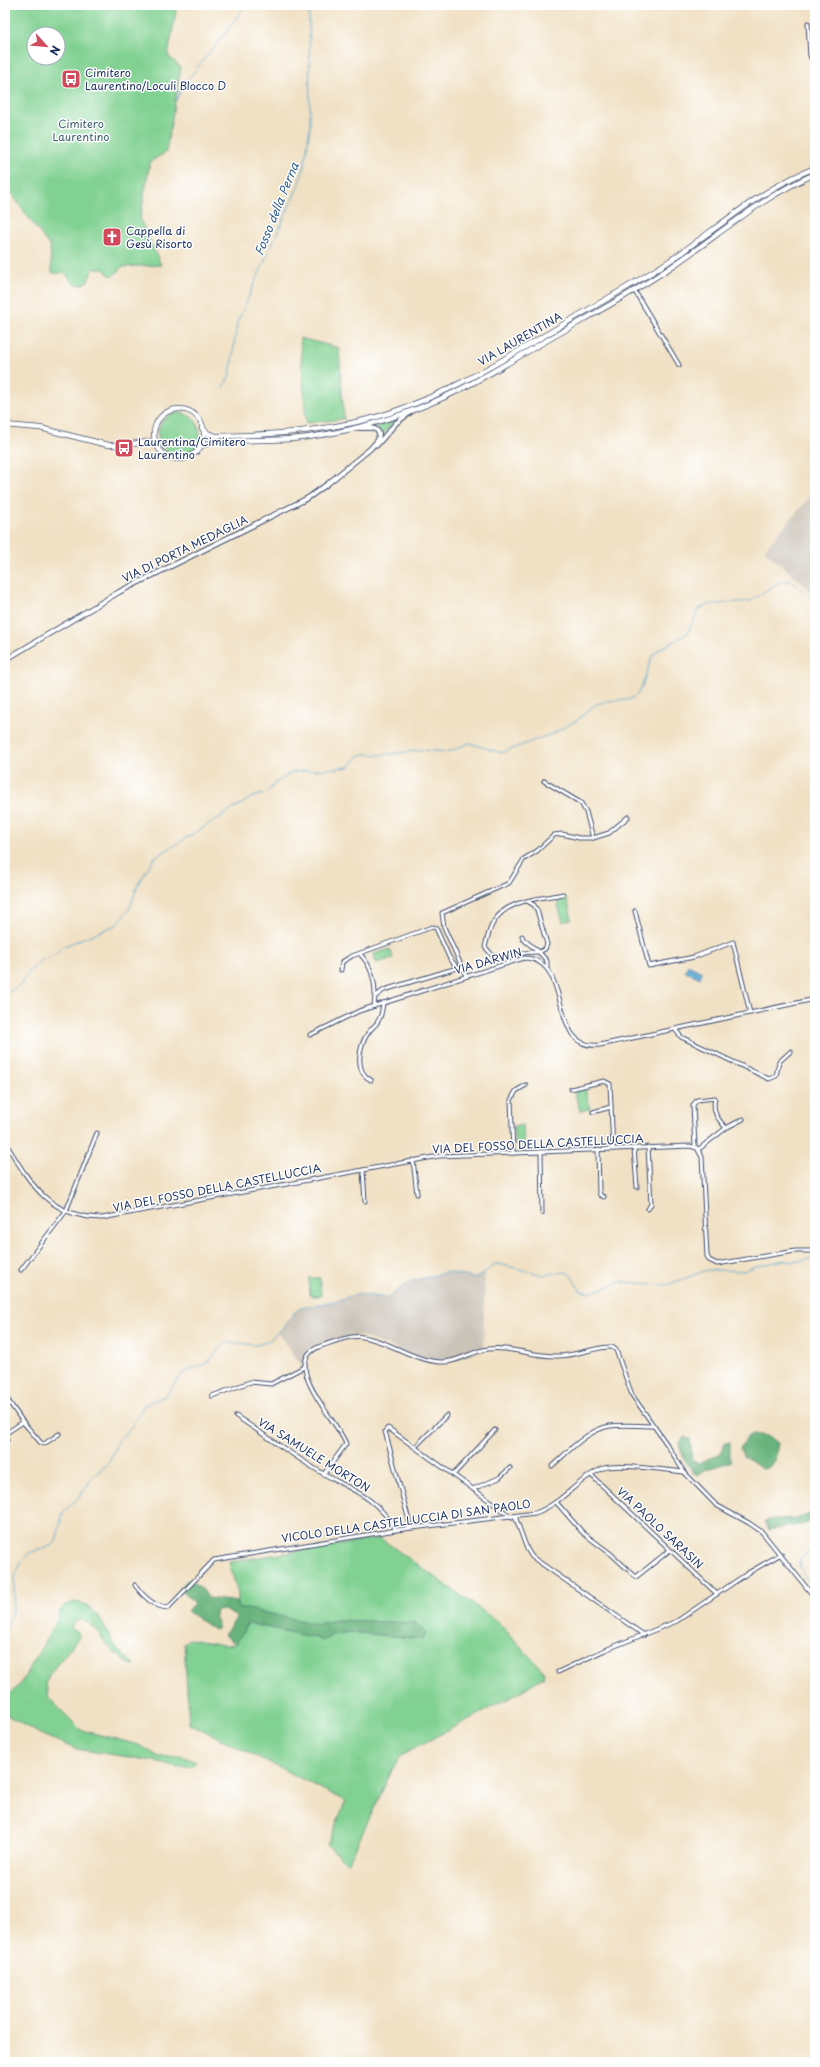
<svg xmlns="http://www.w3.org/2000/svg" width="820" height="2067" viewBox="0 0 820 2067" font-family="'Playpen Sans',sans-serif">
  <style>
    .industrial { fill: #cac3b8 }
    .green { fill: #81d192; stroke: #4e8078; fill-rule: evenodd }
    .forest { fill: #68b37c; stroke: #42716d }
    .water { fill: #54a6cf; stroke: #386a96 }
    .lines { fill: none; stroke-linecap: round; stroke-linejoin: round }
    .stream { stroke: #54a6cf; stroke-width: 1 }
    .minor-casing { stroke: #3b4a6d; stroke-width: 5 }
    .tertiary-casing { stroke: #3b4a6d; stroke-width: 6 }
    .secondary-casing { stroke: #3b4a6d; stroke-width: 6 }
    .minor { stroke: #fff; stroke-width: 3 }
    .tertiary { stroke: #fff; stroke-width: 4 }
    .secondary { stroke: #fff; stroke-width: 4.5 }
    .labels { text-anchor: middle; stroke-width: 3; stroke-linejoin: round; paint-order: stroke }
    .poi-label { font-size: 11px; fill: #1b2f5e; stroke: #fff; text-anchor: start }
    .park-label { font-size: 11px; fill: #3a606e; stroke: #fff }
    .street-label { font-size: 11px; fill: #1b2f5e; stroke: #fff }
    .water-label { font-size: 12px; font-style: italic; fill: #325f8b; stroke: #fff }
  </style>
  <rect width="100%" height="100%" fill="#fff"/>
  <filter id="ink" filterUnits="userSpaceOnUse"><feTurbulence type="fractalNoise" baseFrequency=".025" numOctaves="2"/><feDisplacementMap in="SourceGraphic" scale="8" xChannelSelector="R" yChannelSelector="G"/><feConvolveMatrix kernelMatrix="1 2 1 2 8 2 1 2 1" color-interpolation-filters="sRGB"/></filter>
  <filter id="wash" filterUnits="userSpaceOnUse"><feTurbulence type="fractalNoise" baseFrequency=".012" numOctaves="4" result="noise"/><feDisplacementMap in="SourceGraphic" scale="16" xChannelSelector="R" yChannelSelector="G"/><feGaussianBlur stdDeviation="0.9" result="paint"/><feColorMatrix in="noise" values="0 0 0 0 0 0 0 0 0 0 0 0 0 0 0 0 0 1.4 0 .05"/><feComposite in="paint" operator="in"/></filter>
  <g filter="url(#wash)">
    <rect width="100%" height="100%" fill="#f1e1c4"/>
    <!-- industrial -->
    <g class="industrial">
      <path d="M815,491V595L764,550Z"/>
      <path d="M447,1272L474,1278L485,1273L483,1350L453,1361L442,1362L427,1360L363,1337H353L315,1348L307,1356L305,1370L278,1333L295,1312L301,1308L339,1300L356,1294L390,1297L409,1282Z"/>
    </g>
    <!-- green -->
    <g class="green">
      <path d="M5,5H177L168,56L181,67L166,152L150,162L140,219L161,265L121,267L118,272L112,276L108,274L104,269H93L88,281L81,285L74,284L65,273H52L50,247L5,185ZM34,34H58V58H34Z"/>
      <path d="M300,338L339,348L344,419L306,423Z"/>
      <circle cx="179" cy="434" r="21"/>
      <path d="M394,421V422L381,437L376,426Z"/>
      <path d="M567,899L572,919L563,922L557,902Z"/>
      <path d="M390,949L393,958L376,963L374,954Z"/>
      <path d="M585,1088L590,1109L580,1111L574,1091Z"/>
      <path d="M523,1125L524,1146H515L513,1126Z"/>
      <path d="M309,1278H320L321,1296H310Z"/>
      <path d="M380,1538L498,1622L544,1672L543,1677L515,1695L403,1754L393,1768L348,1864L327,1845L346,1801L189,1723L184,1643L189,1639L224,1645L235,1644L248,1623L316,1638L322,1641L334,1634L350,1632L423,1639L416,1623L336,1620L317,1624L238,1607V1594L229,1562Z"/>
      <path d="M74,1602C101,1605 103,1631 118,1650C122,1655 129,1659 135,1664L132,1665C125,1660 116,1655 110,1648C99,1637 96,1621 78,1620L72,1625L71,1629L78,1632L79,1637L49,1675L46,1684L49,1698L81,1730L139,1745L159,1757L182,1756L196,1762L193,1766L177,1767L155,1761L76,1749L42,1735L5,1714V1694L11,1693L20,1685L57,1620C59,1609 63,1606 74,1602Z"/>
    </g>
    <!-- forest -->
    <g class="forest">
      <path d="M753,1434L766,1436L778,1443L775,1460L768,1468L762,1469L743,1456L740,1448L748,1436Z"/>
      <path d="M684,1437L690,1439L692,1460L699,1463L721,1453L725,1443L730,1442V1458L732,1461L705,1470L698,1475L693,1473L684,1459L679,1445Z"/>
      <path d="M815,1509V1517L806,1524L769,1530L765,1521C782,1515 802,1524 815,1509Z"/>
      <path d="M189,1579L204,1591L208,1598L238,1602V1607L317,1624L336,1620L416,1623L426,1634L423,1639L350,1632L334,1634L322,1641L316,1638L248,1623L236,1644L224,1635L237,1617L222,1609L216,1610L215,1616L218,1622L217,1629L214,1630L187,1611L194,1603L179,1588Z"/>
    </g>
    <!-- water -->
    <path class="water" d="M688,965L702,972L700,978L685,971Z"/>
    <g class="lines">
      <!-- stream -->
      <g class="stream">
        <path d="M176,101L182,86L225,34L245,5"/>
        <path d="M223,387L230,376L237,323L297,189L304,168L310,127L309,5"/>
        <path d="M5,995L22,983L29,971L43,959L53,956L62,947L116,925L130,908L137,886L154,858L251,798L266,793L278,781L293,772L349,767L359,756L364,754L382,755L422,750L449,752L469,743L501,753L554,733L576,721L594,705L607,701L631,699L637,695L642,686L652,657L658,650L687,634L699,609L707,605L750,601L783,580C797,581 803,593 815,599"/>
        <path d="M815,1549C811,1552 804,1554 801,1558C794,1566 810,1582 815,1589"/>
        <path d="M5,1630L13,1610L15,1576L23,1559L31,1552L51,1546L56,1542L63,1512L80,1496L93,1476L109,1463L118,1440L130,1429L144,1405L165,1396L183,1373L209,1362L222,1345L228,1342L256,1345L267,1342L284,1327L293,1314L301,1308L339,1300L356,1294L388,1298L409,1282L447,1272L474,1278L482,1275L495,1264H499L543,1275L564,1272L570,1274L580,1290L585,1292H592L622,1282L667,1285L707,1270L745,1271L752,1267L785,1260L792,1262L815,1258"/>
      </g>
    </g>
  </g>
  <g filter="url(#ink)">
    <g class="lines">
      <defs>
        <g id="minor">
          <path d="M808,23L810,56L815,66"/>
          <path d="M634,290L679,365"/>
          <path d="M544,781L581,803L586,812L593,838"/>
          <path d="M635,911L649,966L694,957L733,942L750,1013"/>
          <path d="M522,936L523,939L539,952L545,949L547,944L537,910L534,905L527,901"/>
          <path d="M360,954C373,967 377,987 374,1006"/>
          <path d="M547,967V961L539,952C523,951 508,958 493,956L485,947C487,939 489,930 493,923C506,899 540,899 563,894"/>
          <path d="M341,970L342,962L352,956L432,927L436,928L449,957L457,968L384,990L376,996"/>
          <path d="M466,976L444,927L442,913L509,883L524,859L537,851L554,835L562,834L579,838H593L609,833L628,817"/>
          <path d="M675,1029L681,1037L769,1079L776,1076L779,1062L791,1051"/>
          <path d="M310,1035L359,1011L524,958C575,959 546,1052 600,1045L815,999"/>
          <path d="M371,1080C354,1072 359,1046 368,1033C371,1028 376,1026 378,1021C382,1016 382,1009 383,1003"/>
          <path d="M571,1089L604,1081L610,1084L613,1149"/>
          <path d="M593,1112L611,1107"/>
          <path d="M5,1142C30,1183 48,1217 102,1218L439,1156L690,1146L697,1148L702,1157L707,1256L709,1260L717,1264L795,1251H815"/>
          <path d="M648,1147L651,1204L648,1209"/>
          <path d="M695,1147L693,1105L697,1100L715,1098C712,1112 717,1118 726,1128"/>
          <path d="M634,1148L637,1187"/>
          <path d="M598,1149L599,1192L600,1195L604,1197"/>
          <path d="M699,1149L726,1128L743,1119"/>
          <path d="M541,1152L542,1213"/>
          <path d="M513,1153L511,1100L516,1091L526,1085"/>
          <path d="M413,1160L417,1194"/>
          <path d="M363,1170L365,1201"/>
          <path d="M21,1270L66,1211L97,1133"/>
          <path d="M5,1396L23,1422L41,1443L44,1444L59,1434"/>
          <path d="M212,1396L250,1382L271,1384L304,1367"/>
          <path d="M236,1416C263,1434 290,1453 317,1470C350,1490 374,1494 396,1530"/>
          <path d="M5,1434L23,1422"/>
          <path d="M5,1437L7,1440"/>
          <path d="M415,1447L447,1415"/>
          <path d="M552,1466C569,1451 587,1430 610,1426C624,1424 639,1426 654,1426"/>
          <path d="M324,1474L346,1444C337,1419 274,1359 324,1345C336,1341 351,1335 363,1337C390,1341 413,1361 441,1362C457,1363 472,1351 488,1349C512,1346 534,1357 558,1356C575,1356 598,1346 612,1347L616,1350L632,1395L668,1446L684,1472L716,1505L749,1523L762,1532L815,1598"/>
          <path d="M453,1475L495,1430"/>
          <path d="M591,1475L717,1594"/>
          <path d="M473,1489L499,1478L510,1468"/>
          <path d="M556,1502L583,1533L611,1554L636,1577L670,1550"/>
          <path d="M515,1516L527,1549L532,1557L644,1635"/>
          <path d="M411,1528L385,1431L388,1428L512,1517"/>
          <path d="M135,1585C143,1596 154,1607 168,1608L214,1560L396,1530L535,1513C562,1504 579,1477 604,1468C617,1463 667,1470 684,1472"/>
          <path d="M558,1672L605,1650L677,1621L748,1573L781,1554"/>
        </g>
        <g id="tertiary">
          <path d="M377,445L396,423L412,411"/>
          <path d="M5,660L119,592L308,498L326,485L370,449L378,440L379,434C377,426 367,428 360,428"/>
          <path d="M5,2058L8,2062"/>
        </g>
        <g id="secondary">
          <circle cx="179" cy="434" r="25"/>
          <path d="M5,425L40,428L108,445H124L155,441"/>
          <path d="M202,428L209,434L216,436C267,435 319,432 369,419C437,401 498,363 559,327C595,305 633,285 668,262C717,229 760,189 815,168"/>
          <path d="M200,446C223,438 267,441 292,439C342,434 392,420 438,400C475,384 509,362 544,342C586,318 630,295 671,267C719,235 761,197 815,174"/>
        </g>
      </defs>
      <!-- minor casing -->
      <use href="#minor" class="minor-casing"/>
      <!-- tertiary casing -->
      <use href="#tertiary" class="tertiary-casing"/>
      <!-- secondary casing -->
      <use href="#secondary" class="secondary-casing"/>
      <!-- minor -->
      <use href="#minor" class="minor"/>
      <!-- tertiary -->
      <use href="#tertiary" class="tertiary"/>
      <!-- secondary -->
      <use href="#secondary" class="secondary"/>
    </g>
  </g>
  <!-- icons -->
  <defs>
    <symbol id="bus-square" viewBox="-11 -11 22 22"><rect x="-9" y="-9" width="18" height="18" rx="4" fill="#d1495b" stroke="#fff"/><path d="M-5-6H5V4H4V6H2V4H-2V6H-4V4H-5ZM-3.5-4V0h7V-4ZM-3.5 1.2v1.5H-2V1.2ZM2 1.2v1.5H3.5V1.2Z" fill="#fff"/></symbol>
    <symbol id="church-square" viewBox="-11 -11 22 22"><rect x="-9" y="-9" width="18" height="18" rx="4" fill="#d1495b" stroke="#fff"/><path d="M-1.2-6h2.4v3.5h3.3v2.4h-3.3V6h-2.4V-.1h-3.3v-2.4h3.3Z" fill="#fff"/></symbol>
  </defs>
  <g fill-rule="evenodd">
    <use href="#bus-square" x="60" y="68" width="22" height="22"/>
    <use href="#church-square" x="101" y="226" width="22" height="22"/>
    <use href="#bus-square" x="113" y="437" width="22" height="22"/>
  </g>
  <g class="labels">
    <!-- poi labels -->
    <g class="poi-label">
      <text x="85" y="77">Cimitero<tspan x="85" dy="13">Laurentino/Loculi Blocco D</tspan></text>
      <text x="126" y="235">Cappella di<tspan x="126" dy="13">Gesù Risorto</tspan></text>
      <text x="138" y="446">Laurentina/Cimitero<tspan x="138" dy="13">Laurentino</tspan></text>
    </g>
    <!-- park labels -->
    <g class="park-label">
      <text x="81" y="128">Cimitero<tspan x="81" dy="13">Laurentino</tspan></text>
    </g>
    <!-- street labels -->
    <g class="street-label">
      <text transform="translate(520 339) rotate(-30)" y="4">VIA LAURENTINA</text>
      <text transform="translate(185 549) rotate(-26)" y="4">VIA DI PORTA MEDAGLIA</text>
      <text transform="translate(488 961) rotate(-16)" y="4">VIA DARWIN</text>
      <text transform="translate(538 1144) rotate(-3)" y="4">VIA DEL FOSSO DELLA CASTELLUCCIA</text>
      <text transform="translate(217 1188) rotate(-11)" y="4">VIA DEL FOSSO DELLA CASTELLUCCIA</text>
      <text transform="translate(314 1455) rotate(32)" y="4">VIA SAMUELE MORTON</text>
      <text transform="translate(406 1521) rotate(-8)" y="4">VICOLO DELLA CASTELLUCCIA DI SAN PAOLO</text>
      <text transform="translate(660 1528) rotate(43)" y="4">VIA PAOLO SARASIN</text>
    </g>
    <!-- water labels -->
    <g class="water-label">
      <text transform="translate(277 209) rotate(-68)" y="4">Fosso della Perna</text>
    </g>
  </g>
  <!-- margin -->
  <rect width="820" height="2067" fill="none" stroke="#fff" stroke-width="20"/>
  <!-- north arrow -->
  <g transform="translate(46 46) rotate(117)"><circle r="19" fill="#ffffff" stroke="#a4acbf"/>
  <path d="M0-3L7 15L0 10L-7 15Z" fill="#d1495b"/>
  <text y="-6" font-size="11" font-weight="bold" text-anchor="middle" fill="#1b2f5e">N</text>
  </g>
</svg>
